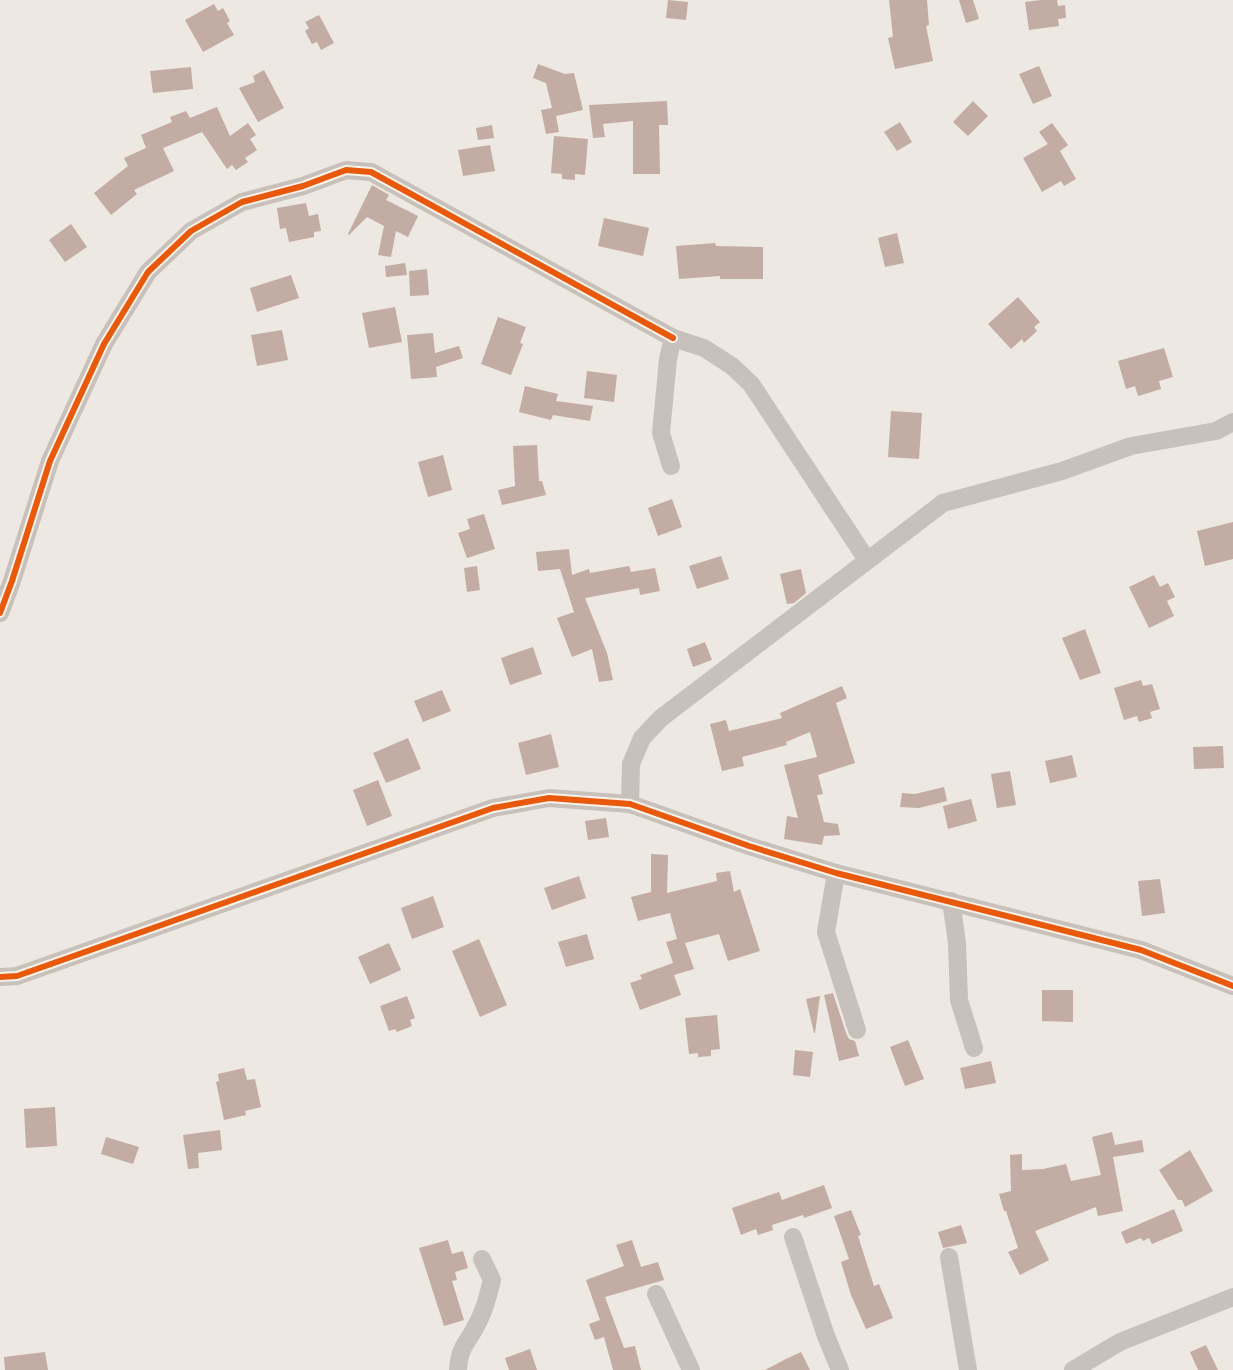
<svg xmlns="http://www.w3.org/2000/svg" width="1233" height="1370" viewBox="0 0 1233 1370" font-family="'Varela Round',sans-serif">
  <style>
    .building { fill: #c2aca3 }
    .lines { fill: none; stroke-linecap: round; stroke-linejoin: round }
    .minor { stroke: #c7c0bb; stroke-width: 18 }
    .cycleway-casing { stroke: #fbf2ea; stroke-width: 10 }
    .cycleway { stroke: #e8590c; stroke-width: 6 }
  </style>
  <rect width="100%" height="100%" fill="#eee8e2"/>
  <!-- building -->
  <g class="building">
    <path d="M668,0L688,2L686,20L666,18Z"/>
    <path d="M889,0H927L929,25L926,26L933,61L895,69L888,38L893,37Z"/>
    <path d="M959,0H973L979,19L966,23Z"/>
    <path d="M1041,0H1057L1058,6L1065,5L1066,18L1058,19L1059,26L1029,30L1025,2Z"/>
    <path d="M214,4L218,11L223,8L230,21L227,23L234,35L203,52L185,20Z"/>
    <path d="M319,15L334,43L321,50L317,42L312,44L305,31L309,28L305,22Z"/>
    <path d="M538,64L565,74L574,73L583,110L556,116L559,132L546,134L541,110L552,108L546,83L533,78Z"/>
    <path d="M1039,66L1052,96L1033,104L1019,74Z"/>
    <path d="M191,67L193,89L153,93L150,71Z"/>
    <path d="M264,70L284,108L258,122L239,88L255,82L253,76Z"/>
    <path d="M667,101L668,125H659L660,174H633V121L603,124L605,137L593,138L589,105Z"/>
    <path d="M973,101L988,116L968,136L953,122Z"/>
    <path d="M217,107L230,136L248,123L256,135L250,139L257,150L245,158L248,162L236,170L232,165L227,169L202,132L163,148L174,171L134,190L137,194L111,215L94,193L128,166L124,158L146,148L141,135L172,122L170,117L186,111L190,118Z"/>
    <path d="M900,122L912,142L897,151L884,132Z"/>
    <path d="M1052,123L1068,145L1060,151L1076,179L1064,186L1061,181L1042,192L1023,158L1048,144L1039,132Z"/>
    <path d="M492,125L494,138L478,140L476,128Z"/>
    <path d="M554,136L588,139L585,175L575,174V180L562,179V174L551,173Z"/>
    <path d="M490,145L495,171L463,176L458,150Z"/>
    <path d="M372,185L389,195L386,200L418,216L408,237L396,231L391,257L378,255L384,226L367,217L349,235L348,234Z"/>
    <path d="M306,203L309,216L318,214L321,231L314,232V237L289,242L286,228L280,229L277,208Z"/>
    <path d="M604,218L649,228L643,256L598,246Z"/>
    <path d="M71,224L87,247L65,262L49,240Z"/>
    <path d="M897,233L904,263L885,267L878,238Z"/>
    <path d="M715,243L716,246L763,247V279H720V276L679,279L676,246Z"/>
    <path d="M405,263L407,275L386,277L385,266Z"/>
    <path d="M427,269L429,295L410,296L409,271Z"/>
    <path d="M291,275L299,298L257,312L250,288Z"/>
    <path d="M1018,297L1040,322L1034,327L1037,331L1024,343L1022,339L1011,349L988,324Z"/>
    <path d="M395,307L402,342L369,348L362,313Z"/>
    <path d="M498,317L526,327L520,343L523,344L511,375L481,364Z"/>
    <path d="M282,330L288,360L257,366L251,335Z"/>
    <path d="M433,333L435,353L459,346L463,358L436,367L437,377L411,379L407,335Z"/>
    <path d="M1164,348L1173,377L1159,381L1161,389L1138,396L1135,386L1126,389L1118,361Z"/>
    <path d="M587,371L617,375L614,402L584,398Z"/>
    <path d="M525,386L558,394L556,401L593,406L590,421L553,415L551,420L519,412Z"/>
    <path d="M891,411L922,413L919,459L888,457Z"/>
    <path d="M537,445L539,481H542L546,495L502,505L498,490L515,486L513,446Z"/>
    <path d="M443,455L452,490L428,497L418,462Z"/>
    <path d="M672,499L682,527L658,536L648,508Z"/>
    <path d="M484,514L495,549L467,558L458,533L470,529L467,519Z"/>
    <path d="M1233,522V559L1205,566L1197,531Z"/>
    <path d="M569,549L572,575L589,569L590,573L629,566L631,572L655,568L660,591L640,595L639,588L585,598L607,653L613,680L599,682L592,649L572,657L557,618L574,612L560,569L538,571L536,552Z"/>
    <path d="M721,556L729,579L697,589L689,566Z"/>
    <path d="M477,566L480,590L467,592L464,568Z"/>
    <path d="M801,569L806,593L794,603L787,604L780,574Z"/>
    <path d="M1154,575L1160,587L1168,583L1175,597L1167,601L1174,616L1149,628L1129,587Z"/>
    <path d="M1085,629L1101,673L1080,680L1062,638Z"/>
    <path d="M705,642L712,660L693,667L687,649Z"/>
    <path d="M533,647L542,674L510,685L501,658Z"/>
    <path d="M1141,680L1143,686L1152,684L1160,709L1150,712L1152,718L1139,722L1137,716L1124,720L1114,688Z"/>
    <path d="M842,686L847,698L836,703L855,763L818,775L823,794L817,795L824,822L838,824L840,835L824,836L822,845L784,839L787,816L798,818L784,765L817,757L810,732L786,742L787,745L742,757L744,766L722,771L710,724L726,720L729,731L782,718L780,713Z"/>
    <path d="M442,690L451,711L423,722L414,701Z"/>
    <path d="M551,734L559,767L526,775L518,743Z"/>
    <path d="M408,738L421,769L386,783L373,753Z"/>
    <path d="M1223,746L1224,768L1194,769L1193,747Z"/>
    <path d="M1072,755L1077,777L1050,783L1045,761Z"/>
    <path d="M1010,771L1016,805L997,808L991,774Z"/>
    <path d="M378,780L392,816L367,826L353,790Z"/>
    <path d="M944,787L947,801L919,808L900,807L902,793L915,794Z"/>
    <path d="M971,799L977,821L948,829L943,806Z"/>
    <path d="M606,818L609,837L588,840L585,821Z"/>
    <path d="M651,854L668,855L667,893L717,881L716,873L730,871L734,892L740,889L760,951L728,961L719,934L685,943L694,969L674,975L681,995L640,1010L630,983L642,979L640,975L673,963L666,942L677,939L670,913L638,921L631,897L651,892Z"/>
    <path d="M579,876L586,898L552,910L544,888Z"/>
    <path d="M1160,879L1165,913L1142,916L1138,881Z"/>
    <path d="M433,896L444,927L412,939L401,908Z"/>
    <path d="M587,934L594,959L566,967L558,942Z"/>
    <path d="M479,939L507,1005L480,1017L452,951Z"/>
    <path d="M389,943L401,970L370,984L358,957Z"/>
    <path d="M1042,990H1073V1022L1042,1021Z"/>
    <path d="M833,993L846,1033L849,1039L855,1041L859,1056L839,1061L824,995Z"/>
    <path d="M407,996L415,1018L410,1020L412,1026L397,1032L395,1029L389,1031L380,1006Z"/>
    <path d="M820,996L815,1033H814L806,999Z"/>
    <path d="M717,1015L720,1049L711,1050V1056L698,1057V1053L689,1054L685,1018Z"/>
    <path d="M908,1040L924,1079L905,1086L890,1047Z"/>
    <path d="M795,1050L813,1052L810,1077L793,1075Z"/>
    <path d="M991,1061L996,1083L965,1089L960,1068Z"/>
    <path d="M244,1068L247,1080L255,1079L261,1107L245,1111L246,1115L224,1120L216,1082L219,1081L218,1074Z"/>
    <path d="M55,1107L57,1146L26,1148L24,1109Z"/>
    <path d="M220,1130L222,1150L198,1153L199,1168L188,1169L183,1135Z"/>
    <path d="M1112,1132L1115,1145L1142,1140L1144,1152L1113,1157L1123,1211L1098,1216L1096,1207L1035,1231L1049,1260L1020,1275L1008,1252L1018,1248L1006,1211H1004L999,1194L1011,1191L1010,1155L1022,1154V1170L1043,1169L1066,1164L1071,1181L1101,1175L1092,1137Z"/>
    <path d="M106,1137L139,1147L133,1164L101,1154Z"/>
    <path d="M1190,1150L1213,1191L1185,1207L1182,1200H1178L1159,1170Z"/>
    <path d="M824,1185L832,1208L804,1218L803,1215L772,1225L773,1230L758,1235L756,1229L741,1235L732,1208L779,1192L782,1200Z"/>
    <path d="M1174,1209L1183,1231L1152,1244L1149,1238L1143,1241L1141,1238L1126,1244L1121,1232Z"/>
    <path d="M851,1210L861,1235L858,1236L874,1286L879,1284L893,1318L866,1329L851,1295L841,1262L849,1259L834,1216Z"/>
    <path d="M961,1225L967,1243L943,1248L938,1232Z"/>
    <path d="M448,1240L452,1254L463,1251L468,1268L455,1272L457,1280L452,1281L464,1320L444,1326L419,1248Z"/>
    <path d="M632,1240L641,1267L658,1262L664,1280L605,1297L624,1348L635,1346L641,1370H613L604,1337L595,1340L589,1324L600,1320L586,1280L624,1266L616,1245Z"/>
    <path d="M1206,1345L1218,1370H1198L1190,1352Z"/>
    <path d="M530,1349L537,1370H509L505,1358Z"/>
    <path d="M45,1352L48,1370H5L4,1357Z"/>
    <path d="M801,1352L810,1370H765L786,1359Z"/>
  </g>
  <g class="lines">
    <!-- minor -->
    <g class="minor">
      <path d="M671,466L661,433L668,359L673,338L704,348L732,366L751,384L867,560"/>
      <path d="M0,613L12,581L50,461L104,344L148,272L191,231L242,202L303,186L346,170L371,172L673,338"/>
      <path d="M630,804L631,764L642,738L661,718L943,503L1062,471L1131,446L1216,431L1233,422"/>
      <path d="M836,873L826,932L857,1030"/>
      <path d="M951,901L957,943L959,1000L974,1048"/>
      <path d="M0,977L17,976L493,808L549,798L630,804L749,846L836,873L1141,950L1233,986"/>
      <path d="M793,1237L826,1336L840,1370"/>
      <path d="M949,1257L968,1370"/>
      <path d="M656,1294L691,1370"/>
      <path d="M458,1370C460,1345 466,1346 476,1326C484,1312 488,1296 492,1280L482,1259"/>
      <path d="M1073,1370L1120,1342L1233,1297"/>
    </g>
    <defs>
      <g id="cycleway">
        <path d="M0,613L12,581L50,461L104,344L148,272L191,231L242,202L303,186L346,170L371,172L673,338"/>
        <path d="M0,977L17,976L493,808L549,798L630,804L749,846L836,873L1141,950L1233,986"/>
      </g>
    </defs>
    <!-- cycleway casing -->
    <use href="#cycleway" class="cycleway-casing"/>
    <!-- cycleway -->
    <use href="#cycleway" class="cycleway"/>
  </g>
</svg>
